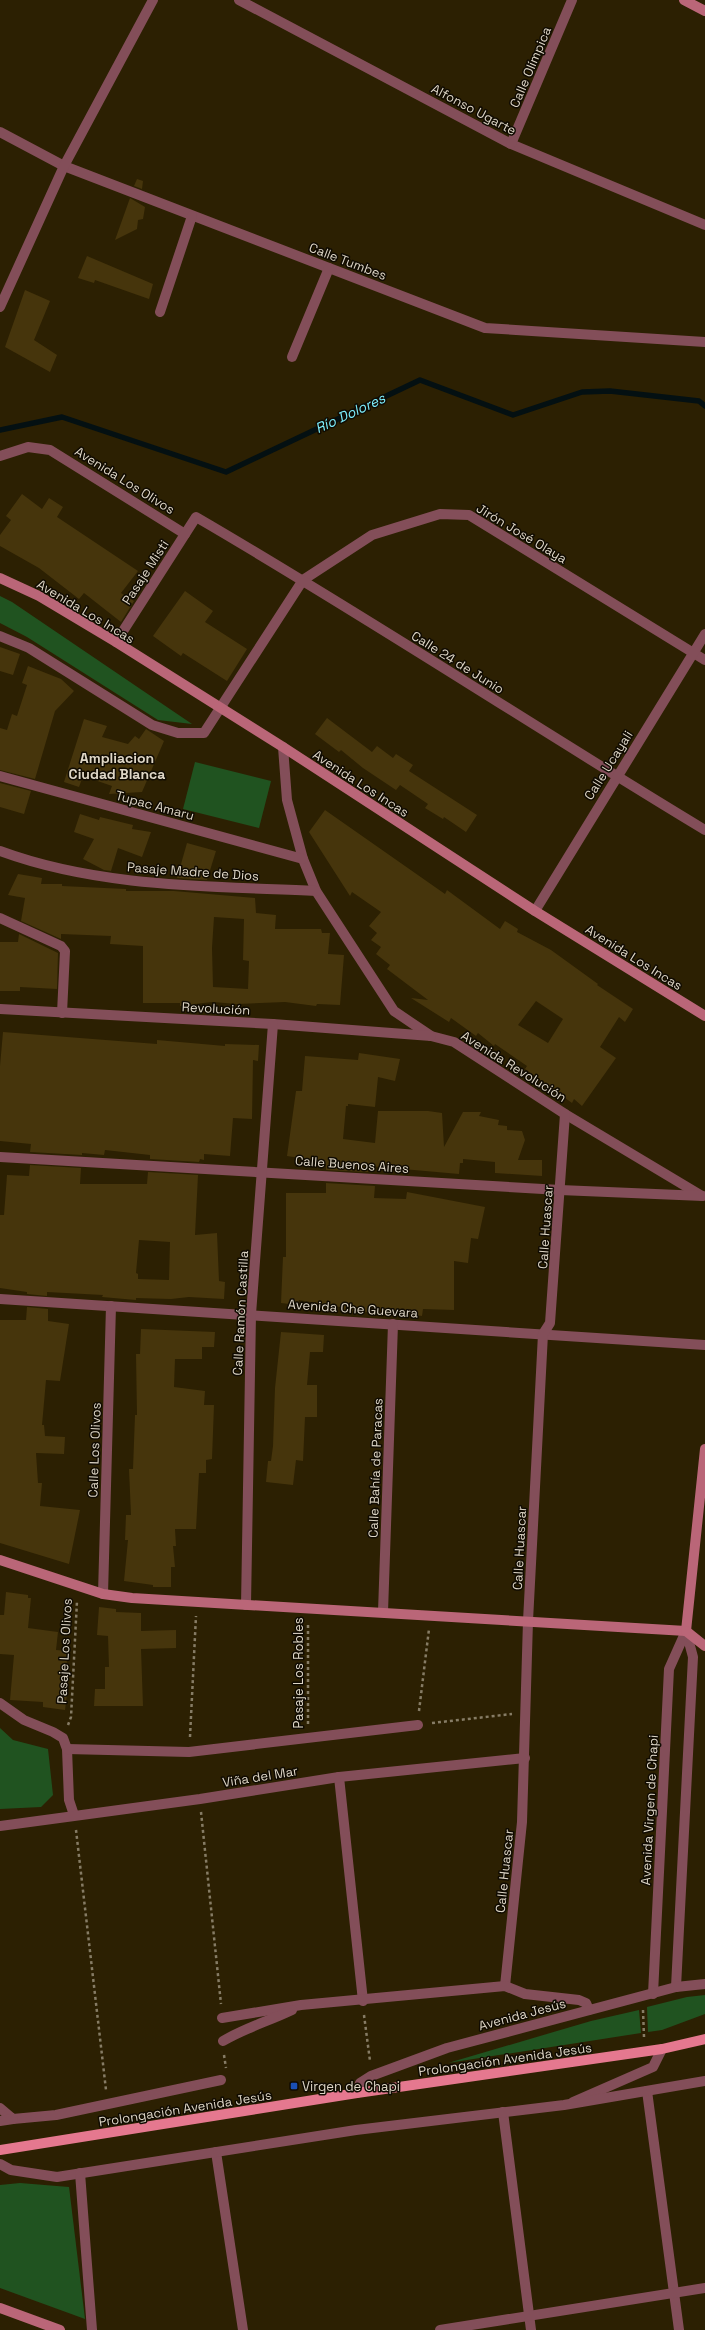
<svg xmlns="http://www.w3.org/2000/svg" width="705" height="2330" viewBox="0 0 705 2330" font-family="'Space Grotesk',sans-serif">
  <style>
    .green { fill: #205320 }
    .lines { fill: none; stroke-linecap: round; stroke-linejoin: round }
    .stream { stroke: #041012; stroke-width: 5.5 }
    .building { fill: #46350c; fill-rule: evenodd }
    .path { stroke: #867c65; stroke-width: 2.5; stroke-dasharray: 3 3; stroke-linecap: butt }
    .lane { stroke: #834e59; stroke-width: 10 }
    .street { stroke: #834e59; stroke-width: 10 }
    .secondary { stroke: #ba6678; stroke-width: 10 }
    .primary { stroke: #e5788f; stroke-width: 10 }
    .transit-dot { fill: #1a4fb4; stroke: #100b02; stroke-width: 1.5 }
    .labels { text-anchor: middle; stroke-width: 3; stroke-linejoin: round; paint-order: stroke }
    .street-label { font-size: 13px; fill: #ded6c6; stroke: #100b02 }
    .poi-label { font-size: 13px; fill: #ded6c6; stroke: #100b02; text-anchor: start }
    .water-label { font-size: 14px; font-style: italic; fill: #7deefd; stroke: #100b02 }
    .neighbourhood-label { font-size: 14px; font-weight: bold; fill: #ded6c6; stroke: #100b02 }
  </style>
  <rect width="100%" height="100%" fill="#2c2002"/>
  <!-- green -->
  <g class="green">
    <path d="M0,596L12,602L192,724L158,720L27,637L0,623Z"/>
    <path d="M195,762L271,781L259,828L183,809Z"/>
    <path d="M0,1728L13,1740L48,1749L53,1795L41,1807L0,1809Z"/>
    <path d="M705,1995V2014L662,2030L648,2032L647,2007L687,1997Z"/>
    <path d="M639,2010L641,2033L448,2063L591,2021Z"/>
    <path d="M20,2183L69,2187L85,2319L0,2288V2185Z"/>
  </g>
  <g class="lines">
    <!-- stream -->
    <path class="stream" d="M0,430L62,417L226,472L420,380L513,415L582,392L610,391L699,401L705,406"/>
  </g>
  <!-- building -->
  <g class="building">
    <path d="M137,179L143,181L142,189L134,186Z"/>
    <path d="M130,198L145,207L143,219L138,220L137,229L115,240Z"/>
    <path d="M87,256L153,284L149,299L95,280L94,283L78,278Z"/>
    <path d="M25,290L50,301L34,340L57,355L50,372L5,347Z"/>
    <path d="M22,494L42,509L49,498L63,507L57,517L138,571L121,593L134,601L121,622L84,593L79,599L39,568L0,546V535L11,520L6,516Z"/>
    <path d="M185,591L213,611L205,622L247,649L227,681L183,653L181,656L153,636Z"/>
    <path d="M0,647L20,654L13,675L0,671Z"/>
    <path d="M28,666L61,679L74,691L55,711L35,779L0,770V728L7,730L12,714L17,716L27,685L22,683Z"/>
    <path d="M327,718L372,752L377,746L393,758L396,754L413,765L409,771L477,815L466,832L444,817L443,819L425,808L428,804L400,785L396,790L363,768L341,750L339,752L315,734Z"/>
    <path d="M84,719L107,726L102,737L128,744L135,736L139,739L146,729L164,741L142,792L109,794L112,786L83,776L79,787L64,782Z"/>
    <path d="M0,783L31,791L24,814L0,807Z"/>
    <path d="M325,810L445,894L447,890L500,929L505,921L518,929L517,932L551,950L598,984L597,985L633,1009L625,1022L619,1017L600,1047L616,1058L582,1106L574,1099L572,1103L525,1069L527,1066L495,1044L494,1046L478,1033L476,1036L451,1018L449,1022L411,998L428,1000L387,969L390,965L376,954L381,947L371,940L377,933L369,926L381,912L352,892L350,896L309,832ZM536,1001L563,1019L548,1043L518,1025Z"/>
    <path d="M80,814L99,820L100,817L133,825L132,829L151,832L142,857L118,848L111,871L104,870L83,859L94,839L74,832Z"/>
    <path d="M187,843L216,851L207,880L177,878Z"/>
    <path d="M18,874L42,878L41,884H62V886L126,889V891H174L255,898L256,913L276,915L275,929H321L322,933H330L328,954L344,955L340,1005L317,1004L316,1006L285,1002L237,1004L213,1002L194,1004V1007L180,1006V1003H143V946L110,944L111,936L61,934V939L21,921L25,898L8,895ZM214,917L244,919L243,960L249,961L248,989L213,987L212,948Z"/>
    <path d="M19,934L58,953L57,989L20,987V991H0V942H18Z"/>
    <path d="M3,1032L157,1044V1040L225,1046V1044L259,1045L258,1061L253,1060L252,1119L233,1118L230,1156L204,1154V1160L200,1159L199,1162L150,1159V1155L105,1150L104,1155L82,1153V1155L30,1152L31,1144L0,1141V1066Z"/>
    <path d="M359,1053L400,1059L395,1081L378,1077L375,1107L348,1104V1106H346L343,1139L375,1143L378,1111H428L442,1113L444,1147L463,1112H481L479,1116L499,1120L498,1125L507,1126V1130L522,1131L525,1140L518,1160H542V1176L495,1173V1162L463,1159V1163H460L459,1174L369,1166L368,1172L326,1170V1164L319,1163L320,1161L287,1156L296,1091H302L305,1056L358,1060Z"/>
    <path d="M30,1165L81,1168L80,1184H147L148,1172L198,1175L195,1235L217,1233L219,1281L225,1282L224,1299L189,1297L171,1299L136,1298V1300L102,1297L103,1295L47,1292V1296L27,1294V1292L0,1288V1215H4L7,1175L29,1176ZM139,1240L170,1242L169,1280L138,1279V1274L136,1273Z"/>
    <path d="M326,1183L375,1186L374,1198L406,1199L407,1192L485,1207L478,1239L471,1238L468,1263L454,1261V1310L423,1309L422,1316L368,1307V1312L340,1310V1307L299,1300L298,1305L281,1303L283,1257H286V1193H326Z"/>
    <path d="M27,1307L48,1309V1321L69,1324L60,1381L46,1380L42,1425H44L45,1436L65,1437L64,1454L36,1453L38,1483H42L40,1506L80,1510L69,1564L0,1543V1320H26Z"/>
    <path d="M141,1329L215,1332L214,1347H202V1359H175L174,1387L205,1391L204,1405H214L212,1459L206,1460V1473H199L196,1529H175L176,1546H173L175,1567H171V1587H153V1585L124,1581L128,1540H125L126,1515H131L129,1469H133L135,1415H137L136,1354H140Z"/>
    <path d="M281,1332L324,1335L323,1352H310L307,1385H317V1417H305L303,1461L296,1460L293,1485L266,1482L268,1461H271L273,1446L275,1388Z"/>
    <path d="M6,1592L28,1595V1598H31L28,1628L58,1632L56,1650L68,1651L65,1677L69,1678L65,1710L43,1707V1702L10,1700L14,1655L0,1654V1615H4Z"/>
    <path d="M99,1607L116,1609V1612L141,1613V1631L176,1630V1648L141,1649L143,1706H94L95,1689H105V1667H109L108,1636L97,1635Z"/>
  </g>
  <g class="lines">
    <!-- path -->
    <g class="path">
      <path d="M419,1711L429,1629"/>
      <path d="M432,1723L512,1714"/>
      <path d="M308,1724V1623"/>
      <path d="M68,1725L71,1717L77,1601"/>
      <path d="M190,1737L196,1616"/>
      <path d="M201,1812L221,2004"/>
      <path d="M76,1830L106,2090"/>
      <path d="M643,2010L644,2037"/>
      <path d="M364,2015L370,2061"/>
      <path d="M224,2055L226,2068"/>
    </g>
    <!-- lane -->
    <path class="lane" d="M573,2102L653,2067L662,2049"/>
    <!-- street -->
    <g class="street">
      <path d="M239,0L511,144L705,225"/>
      <path d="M0,132L64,166L485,328L705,342"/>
      <path d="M511,144L572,0"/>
      <path d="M0,307L64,166L153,0"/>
      <path d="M160,312L192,216"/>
      <path d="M292,357L329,268"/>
      <path d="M0,456L28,447L50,450L185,534"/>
      <path d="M0,636L29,648L152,725L178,733H204L303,580L372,535L440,514L469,515L705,660"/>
      <path d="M116,642L196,517C368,617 534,727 705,830"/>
      <path d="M283,747L287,800L303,859L316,891L394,1011L431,1036L454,1042L565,1114L702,1196"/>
      <path d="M0,776L303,859"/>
      <path d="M0,851C100,888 211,886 316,891"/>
      <path d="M535,911L705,634"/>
      <path d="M0,918L61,946L65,951L62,1013"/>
      <path d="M0,1009L273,1024L431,1036"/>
      <path d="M0,1157L560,1190L703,1196"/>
      <path d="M0,1299L705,1345"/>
      <path d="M103,1594L111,1306"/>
      <path d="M246,1605L251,1314L273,1024"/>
      <path d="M383,1612L393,1324"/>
      <path d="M0,1703L24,1720L53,1732L63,1738L67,1749L69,1800L74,1815"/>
      <path d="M67,1749L189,1752L418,1725"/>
      <path d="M339,1777L363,2001"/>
      <path d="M0,1826L200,1799L339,1777L525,1758"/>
      <path d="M505,1986L522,1822L528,1621L543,1334L550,1323L565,1114"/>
      <path d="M676,1987L693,1657L686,1631"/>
      <path d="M653,1994L669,1669L686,1631"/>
      <path d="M222,2018L301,2005L505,1986L525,1994L579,2000L586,2003L589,2010"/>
      <path d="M223,2041C245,2028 269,2021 292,2010"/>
      <path d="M647,2091L679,2330"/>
      <path d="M357,2093L360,2083L371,2076L447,2048L676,1987L705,1984"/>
      <path d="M0,2108L13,2119L56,2115L221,2080"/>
      <path d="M503,2112L531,2330"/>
      <path d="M0,2121L13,2119"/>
      <path d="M216,2152L243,2330"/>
      <path d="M0,2164L11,2170L57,2177L356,2130L564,2105L705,2081"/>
      <path d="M80,2173L92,2330"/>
      <path d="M440,2330L705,2288"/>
    </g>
    <!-- secondary -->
    <g class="secondary">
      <path d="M684,0L705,11"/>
      <path d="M0,578L39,596L116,642L283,747L535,911L705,1016"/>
      <path d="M0,1560L103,1594L132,1598L686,1631"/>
      <path d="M686,1631L705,1449"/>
      <path d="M686,1631L705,1646"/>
      <path d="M0,2308L60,2330"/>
    </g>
    <!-- primary -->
    <path class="primary" d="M0,2150L357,2093L662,2049L705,2039"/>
  </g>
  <!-- markers -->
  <rect class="transit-dot" x="290" y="2082" width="8" height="8" rx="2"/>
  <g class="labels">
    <!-- street labels -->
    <g class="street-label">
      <text transform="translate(530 67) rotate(-67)" y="5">Calle Olímpica</text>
      <text transform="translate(474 109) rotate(28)" y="5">Alfonso Ugarte</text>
      <text transform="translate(348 261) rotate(21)" y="5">Calle Tumbes</text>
      <text transform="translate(125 480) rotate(32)" y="5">Avenida Los Olivos</text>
      <text transform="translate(522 533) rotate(31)" y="5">Jirón José Olaya</text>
      <text transform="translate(145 572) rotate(-57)" y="5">Pasaje Misti</text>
      <text transform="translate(86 611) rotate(31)" y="5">Avenida Los Incas</text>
      <text transform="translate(458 662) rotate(32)" y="5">Calle 24 de Junio</text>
      <text transform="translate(608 765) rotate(-58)" y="5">Calle Ucayali</text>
      <text transform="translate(361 783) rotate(33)" y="5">Avenida Los Incas</text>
      <text transform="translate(155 805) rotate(15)" y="5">Tupac Amaru</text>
      <text transform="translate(193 871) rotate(4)" y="5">Pasaje Madre de Dios</text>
      <text transform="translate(634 957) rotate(32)" y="5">Avenida Los Incas</text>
      <text transform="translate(216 1008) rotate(3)" y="5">Revolución</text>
      <text transform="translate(514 1066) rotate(32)" y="5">Avenida Revolución</text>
      <text transform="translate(352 1164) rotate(4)" y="5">Calle Buenos Aires</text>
      <text transform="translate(545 1227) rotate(-86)" y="5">Calle Huascar</text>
      <text transform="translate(353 1308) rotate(4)" y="5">Avenida Che Guevara</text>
      <text transform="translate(240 1313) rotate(-87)" y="5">Calle Ramón Castilla</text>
      <text transform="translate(94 1450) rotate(-88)" y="5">Calle Los Olivos</text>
      <text transform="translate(375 1468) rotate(-88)" y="5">Calle Bahía de Paracas</text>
      <text transform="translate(519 1548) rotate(-87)" y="5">Calle Huascar</text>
      <text transform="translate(64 1651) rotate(-87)" y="5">Pasaje Los Olivos</text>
      <text transform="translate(298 1673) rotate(-90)" y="5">Pasaje Los Robles</text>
      <text transform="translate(260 1776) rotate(-9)" y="5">Viña del Mar</text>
      <text transform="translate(649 1810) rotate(-87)" y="5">Avenida Virgen de Chapi</text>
      <text transform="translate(504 1871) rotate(-84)" y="5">Calle Huascar</text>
      <text transform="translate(522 2014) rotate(-15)" y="5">Avenida Jesús</text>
      <text transform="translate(505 2059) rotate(-8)" y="5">Prolongación Avenida Jesús</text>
      <text transform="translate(185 2108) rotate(-9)" y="5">Prolongación Avenida Jesús</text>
    </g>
    <!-- poi labels -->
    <g class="poi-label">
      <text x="302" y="2091">Virgen de Chapi</text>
    </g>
    <!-- water labels -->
    <g class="water-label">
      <text transform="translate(350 413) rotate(-25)" y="5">Río Dolores</text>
    </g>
    <!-- neighbourhood labels -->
    <g class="neighbourhood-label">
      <text x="117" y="763">Ampliacion<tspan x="117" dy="16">Ciudad Blanca</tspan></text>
    </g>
  </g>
</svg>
